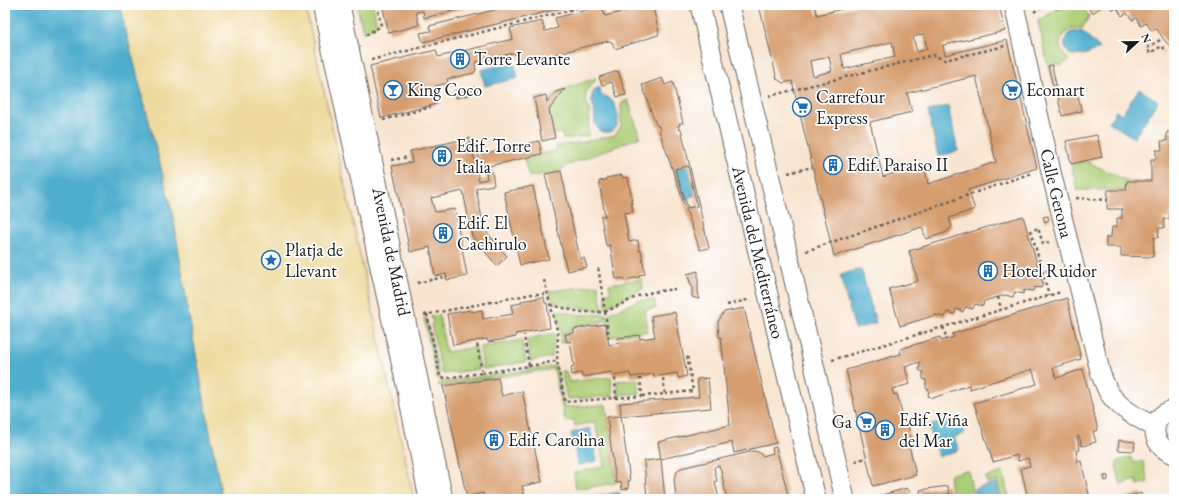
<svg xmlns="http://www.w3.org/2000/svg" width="1179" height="504" viewBox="0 0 1179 504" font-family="'EB Garamond',serif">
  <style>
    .green { fill: #abcd75; stroke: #647448 }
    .sand { fill: #eeda9e; stroke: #857b5d }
    .water { fill: #50aece; stroke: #366575 }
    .building { fill: #d69d6e; fill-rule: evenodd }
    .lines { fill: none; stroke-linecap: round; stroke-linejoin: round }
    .minor-casing { stroke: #69625b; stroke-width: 21 }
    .path { stroke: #69625b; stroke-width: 2.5; stroke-dasharray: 3 3; stroke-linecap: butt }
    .minor { stroke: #fff; stroke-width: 19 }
    .labels { text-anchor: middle; stroke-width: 3.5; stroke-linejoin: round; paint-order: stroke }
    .poi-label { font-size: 18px; fill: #1c1c1c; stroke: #fff; text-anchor: start }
    .street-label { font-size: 18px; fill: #1c1c1c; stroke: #fff }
  </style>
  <rect width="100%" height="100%" fill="#fff"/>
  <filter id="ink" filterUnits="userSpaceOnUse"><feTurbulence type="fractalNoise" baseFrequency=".025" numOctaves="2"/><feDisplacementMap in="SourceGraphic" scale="8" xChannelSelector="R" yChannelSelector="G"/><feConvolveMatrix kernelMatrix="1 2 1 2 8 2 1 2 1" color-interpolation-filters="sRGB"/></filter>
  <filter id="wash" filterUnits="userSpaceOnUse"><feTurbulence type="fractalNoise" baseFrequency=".012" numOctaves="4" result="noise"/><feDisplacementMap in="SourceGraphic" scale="16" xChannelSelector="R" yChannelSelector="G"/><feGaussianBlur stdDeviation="0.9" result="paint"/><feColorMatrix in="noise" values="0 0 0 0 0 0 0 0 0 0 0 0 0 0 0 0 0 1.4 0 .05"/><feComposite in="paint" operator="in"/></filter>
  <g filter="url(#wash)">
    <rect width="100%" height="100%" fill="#f8e5d1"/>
    <!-- green -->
    <g class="green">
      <path d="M357,5H373L377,25L363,33Z"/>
      <path d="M1064,5H1081L1089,16L1082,29C1072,24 1059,35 1060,46C1061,51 1065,56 1069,60L1061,66L1056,64L1048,66L1038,21Z"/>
      <path d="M596,78C595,84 587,86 586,94C585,101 587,104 589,110C591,118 589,128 588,136L563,139L562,133L554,134L549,110L565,89Z"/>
      <path d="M628,100L640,137L566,166L561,171L529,177L524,158L557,150L556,146L584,142L615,135L621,127V104L623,102Z"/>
      <path d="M1086,161L1127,181L1126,190H1077L1071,164Z"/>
      <path d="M642,279L643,289L606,307L605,293H611L609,284Z"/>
      <path d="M598,285L603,310C593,309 562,307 555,302C551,300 550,295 549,291Z"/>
      <path d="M639,300H654L656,308L645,310L648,331L610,337L606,315Z"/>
      <path d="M556,310L580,315L605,314V321L572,327V331L564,333L565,342L560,343L561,332Z"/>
      <path d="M439,315L446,352L476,347L480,369L444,374L442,373L431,324L433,322L431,316Z"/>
      <path d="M426,317L440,379H437L424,318Z"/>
      <path d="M555,333L552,357L530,361L527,339Z"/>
      <path d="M522,340L526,362L483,369L480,347Z"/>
      <path d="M556,366L564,407L606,405L616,483L576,489L574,473L604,466L595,422L575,426L574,420L565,421L554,369L439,386L438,383L442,382Z"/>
      <path d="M561,371H566L569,382L611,377L613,396L567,399Z"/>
      <path d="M637,379L640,393L618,395L617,381Z"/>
      <path d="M1130,457L1136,463L1143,461L1148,482L1138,485L1136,480L1121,485L1116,465L1118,461Z"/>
      <path d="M968,470L974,499H952L949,475Z"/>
      <path d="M1003,472L1009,499H1001L997,481L987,483L986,477Z"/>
    </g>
    <!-- sand -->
    <path class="sand" d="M119,5H305L414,499H222L187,305L173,215Z"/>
    <!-- water -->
    <g class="water">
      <path d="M5,5H119L173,215L187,305L222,499H5Z"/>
      <path d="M1077,31L1083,32L1100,48C1090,53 1081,58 1069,54C1063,47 1063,40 1069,33Z"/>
      <path d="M514,62L518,78L485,86L481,70Z"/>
      <path d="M598,88H600L601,96C603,96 605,96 607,97C609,97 611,100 612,101C622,113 621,138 600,131L595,124L594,108L591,100L592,95L595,89Z"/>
      <path d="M1139,89L1158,101L1134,138L1109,122L1116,111L1122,114Z"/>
      <path d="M948,106L958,151L938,156L928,111Z"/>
      <path d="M688,166L695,195L685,199L675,169Z"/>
      <path d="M861,269L876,323L855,329L840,275Z"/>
      <path d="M959,417L964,434L954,437L959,450L938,457L929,426Z"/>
      <path d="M590,428L597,460V461L580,465H578L571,433Z"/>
      <path d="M996,483L1000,499H976L975,490L976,488Z"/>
      <path d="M619,492L621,499H595V497Z"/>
    </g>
    <g id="blocks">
      <!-- building -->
      <g class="building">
        <path d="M382,5H474V6L424,18L423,11L416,12L419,25L389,33Z"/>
        <path d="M515,5L571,6L423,42L420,33L431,31L429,26Z"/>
        <path d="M651,5L653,7L659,33L658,35L615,49L614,48L612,42L609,41L521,62L519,61L518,56L513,53L476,62L475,64L476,70L474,73L447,79L448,83L435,86L437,96L435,97L437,104L381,118L370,66L436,50L438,57L513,39L510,28L542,21L545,31L558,28L555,18L602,6L605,16Z"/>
        <path d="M759,5H814L817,15L860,5H999L1005,31L943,45L945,55L1007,40L1037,168L968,190L975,209L949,218L952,226L947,232L926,239L922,227L834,256L792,81L783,83L777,79ZM924,34L927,49L917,52L913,37ZM892,42L895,57L844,69L841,54ZM829,57L832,71L813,76L810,61ZM976,76L996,162L928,184L924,164L883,177L870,122L912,112L907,93Z"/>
        <path d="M1054,5H1064L1057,9Z"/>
        <path d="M1086,5H1105L1092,13Z"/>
        <path d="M1109,5H1174V50L1165,41L1156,28L1152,31L1146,23L1141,26L1137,18L1132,20L1127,13L1122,16L1117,8L1113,10Z"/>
        <path d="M1052,65L1056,85L1053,86L1048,66Z"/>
        <path d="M618,71L626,95L617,97L612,82L602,85L599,77Z"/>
        <path d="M662,78L665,85L673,82L683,123H679L680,125L678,126L679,130L681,129L709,248L700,250L659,130H660L659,126H657L653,117L642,85ZM688,166L697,206L688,208L675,169Z"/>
        <path d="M475,87L477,93L456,98L455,91Z"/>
        <path d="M565,89L549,110L555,138L542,141L534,98L546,95L547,102L556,92Z"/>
        <path d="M1077,93L1082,111L1062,116L1058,98Z"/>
        <path d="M1167,132H1174V210H1170L1169,219H1164V228H1159L1158,238L1154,237L1153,257L1121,256V247H1106V237H1111L1112,227H1117V218H1122V209H1107L1108,190H1126L1127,181H1151V159H1156V150H1162L1161,141H1167Z"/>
        <path d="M1097,135L1102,157L1071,164L1066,141Z"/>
        <path d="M470,138L479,181L487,179L486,172L492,171L494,185L476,188L484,229L507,256L497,266L472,236L463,191L431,198L435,212L455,209L467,276L447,280L446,274L435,276L430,247L410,252L392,166L412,162L410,151Z"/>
        <path d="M539,141L542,154L480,168L478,155Z"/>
        <path d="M561,171L580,259L584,258L587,267L567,271L545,174Z"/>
        <path d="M622,175L623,178L628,177L632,200H631L633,212L624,213L629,242L638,240L639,251L641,250L645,274L639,275L640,277L624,280L623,278L616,279L610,245L606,246L601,216H605L599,181L606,180V178Z"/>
        <path d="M533,186L549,259L520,265L504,192Z"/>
        <path d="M1023,216L1043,284L1041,288L1035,287L1033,291L1024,290L1023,294L1015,292L1013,297L1005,295L984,301L983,306L975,304L973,309L965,307L963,312L956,309L955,314L947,312L945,317L936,315L900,326L889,289L918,281L909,251Z"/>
        <path d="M1048,216L1049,220L1045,222L1043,217Z"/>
        <path d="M698,271V290L699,299L692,297V287L687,274Z"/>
        <path d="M544,297L545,303H547L550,328L515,334L516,337L488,342L487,339L453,345L447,314L470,310L471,312L482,310L483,319L513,314L511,305L521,303V301Z"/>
        <path d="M1067,298L1081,359L1053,368L1056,378L1083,369L1098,430L1093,432L1096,442L1082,446L1079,436L1077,437L1080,450L1076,451L1078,462L1081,461L1090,499H1028L1021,468L1030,466L1028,458L1018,461L1017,455L993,462L974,403L1037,384L1032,369L970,389L969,385L933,398L928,396L929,390L926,388V380L923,379V372L919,370L920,362L905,367L910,384L892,389L894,395L897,394L904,422L907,421L911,439L908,440L916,475L873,486L846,370L901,354L900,349L940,337L941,341L954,337L952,334Z"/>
        <path d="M744,308L776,443L734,453L732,442L661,459L665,499H647L644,461L661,459L658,442L730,425L721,337H719L718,322L724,312Z"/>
        <path d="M675,312L687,376L678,378L677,373L654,377V374L631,377L630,373L613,376L612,372L582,377L581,373L572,375L571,367L574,366L570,341L567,342L565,334L574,333V329L605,324L609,345L619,343L618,338L639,335L640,339L655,337L651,316Z"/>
        <path d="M498,378L502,396L522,391L542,482L522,486L525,498L484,499L483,493L467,497L464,485L443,386Z"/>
        <path d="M708,378L711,408L621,416L620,403L699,397L697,379Z"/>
        <path d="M621,416L630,481H628L629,488L622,490L621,482L616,483L607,417Z"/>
        <path d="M1119,440L1135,442L1134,451L1118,450Z"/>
        <path d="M776,447L789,499H727L721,470L719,466H716L714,468L717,481L715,482L719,499H676L674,478L678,470L681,468L754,451L758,452L763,456L773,453L772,448Z"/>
        <path d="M1104,476H1108V480L1105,481Z"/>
        <path d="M948,486L950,499H921L920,490Z"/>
        <path d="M907,488L915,499H876V497Z"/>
        <path d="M1141,493L1143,499H1127V497Z"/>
      </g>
    </g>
  </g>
  <g filter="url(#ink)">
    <use href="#blocks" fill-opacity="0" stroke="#69625b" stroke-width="1"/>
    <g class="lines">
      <defs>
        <g id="minor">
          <path d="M322,5L405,380L429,499"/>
          <path id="s1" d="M340,5L443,499"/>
          <path id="s2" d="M700,5L816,499"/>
          <path d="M729,5L814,365L845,499"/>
          <path id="s3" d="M1014,5L1052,176L1101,375C1104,381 1106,388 1109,393C1120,409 1138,418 1155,427"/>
          <path d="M1174,410C1148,415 1149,446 1174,454"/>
        </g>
      </defs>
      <!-- minor casing -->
      <use href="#minor" class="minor-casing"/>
      <!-- path -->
      <g class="path">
        <path d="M1034,12L1045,5"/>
        <path d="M366,35L381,26L377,5"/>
        <path d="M1160,40L1147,48L1150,53L1162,46L1167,52"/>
        <path d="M371,60L590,5"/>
        <path d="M769,96L933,55L945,60L1005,46"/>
        <path d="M383,120L431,107"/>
        <path d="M391,160L409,157"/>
        <path d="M788,173L812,167"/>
        <path d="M1076,198L1108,200"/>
        <path d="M1049,242L1043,244L1038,228L1031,231L1049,295"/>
        <path d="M806,251L1032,173"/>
        <path d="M1040,273L1055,268"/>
        <path d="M544,280L558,334L557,361"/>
        <path d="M417,283L444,277"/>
        <path d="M998,297L1001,309"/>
        <path d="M551,305L580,312H605L598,266"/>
        <path d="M727,305L751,299"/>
        <path d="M605,312L638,296L653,292L675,289"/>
        <path d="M605,312L609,338"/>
        <path d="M427,314L440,376L445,378L482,373L477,343"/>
        <path d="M424,315L532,294H548"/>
        <path d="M943,327L947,339"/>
        <path d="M832,360L1061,292"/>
        <path d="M529,366L557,361L565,402L616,398L615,378"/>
        <path d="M482,373L529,366L524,335"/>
        <path d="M665,394L693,391L687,355"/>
        <path d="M642,396L665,394L663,378"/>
        <path d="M616,398L642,396L640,378"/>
        <path d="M855,461L866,458"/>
      </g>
      <!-- minor -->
      <use href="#minor" class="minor"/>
    </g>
  </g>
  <!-- icons -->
  <defs>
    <symbol id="building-ring" viewBox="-11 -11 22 22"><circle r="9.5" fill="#fff" stroke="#1f6fb2" stroke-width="1.5"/><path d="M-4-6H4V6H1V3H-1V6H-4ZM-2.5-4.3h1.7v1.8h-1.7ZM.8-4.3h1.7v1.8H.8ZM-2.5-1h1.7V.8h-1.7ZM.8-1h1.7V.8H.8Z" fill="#1f6fb2"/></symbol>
    <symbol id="bar-ring" viewBox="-11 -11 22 22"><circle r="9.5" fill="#fff" stroke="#1f6fb2" stroke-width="1.5"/><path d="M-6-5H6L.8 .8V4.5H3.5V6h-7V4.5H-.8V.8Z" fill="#1f6fb2"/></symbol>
    <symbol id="supermarket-ring" viewBox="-11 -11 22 22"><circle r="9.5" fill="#fff" stroke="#1f6fb2" stroke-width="1.5"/><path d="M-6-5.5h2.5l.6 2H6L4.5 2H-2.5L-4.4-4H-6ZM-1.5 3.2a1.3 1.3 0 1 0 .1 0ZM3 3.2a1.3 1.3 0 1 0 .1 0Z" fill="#1f6fb2"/></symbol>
    <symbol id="sight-ring" viewBox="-11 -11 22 22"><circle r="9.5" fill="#fff" stroke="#1f6fb2" stroke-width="1.5"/><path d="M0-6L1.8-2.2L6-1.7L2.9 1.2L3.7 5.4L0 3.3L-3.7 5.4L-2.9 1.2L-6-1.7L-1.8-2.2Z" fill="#1f6fb2"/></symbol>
  </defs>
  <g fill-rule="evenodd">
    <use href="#building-ring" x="449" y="48" width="22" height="22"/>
    <use href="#bar-ring" x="382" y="79" width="22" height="22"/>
    <use href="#supermarket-ring" x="1001" y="79" width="22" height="22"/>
    <use href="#supermarket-ring" x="791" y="96" width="22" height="22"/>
    <use href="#building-ring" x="431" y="145" width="22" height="22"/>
    <use href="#building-ring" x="822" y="154" width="22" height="22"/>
    <use href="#building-ring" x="432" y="222" width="22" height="22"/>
    <use href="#sight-ring" x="260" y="249" width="22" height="22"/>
    <use href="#building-ring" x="977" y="260" width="22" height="22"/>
    <use href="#supermarket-ring" x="855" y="411" width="22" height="22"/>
    <use href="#building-ring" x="874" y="419" width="22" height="22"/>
    <use href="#building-ring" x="483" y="429" width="22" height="22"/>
  </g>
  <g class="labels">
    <!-- poi labels -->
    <g class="poi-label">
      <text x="474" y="65">Torre Levante</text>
      <text x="407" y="96">King Coco</text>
      <text x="1026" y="96">Ecomart</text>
      <text x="816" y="103">Carrefour<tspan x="816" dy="21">Express</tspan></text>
      <text x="456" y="152">Edif. Torre<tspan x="456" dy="21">Italia</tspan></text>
      <text x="847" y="171">Edif. Paraiso II</text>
      <text x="457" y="229">Edif. El<tspan x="457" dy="21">Cachirulo</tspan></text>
      <text x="285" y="256">Platja de<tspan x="285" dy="21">Llevant</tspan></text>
      <text x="1002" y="277">Hotel Ruidor</text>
      <text x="899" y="426">Edif. Viña<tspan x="899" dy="21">del Mar</tspan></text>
      <text x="852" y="428" text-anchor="end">Ga</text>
      <text x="508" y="446">Edif. Carolina</text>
    </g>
    <!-- street labels -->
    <g class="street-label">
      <text dy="6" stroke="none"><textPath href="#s3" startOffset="193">Calle Gerona</textPath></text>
      <text dy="6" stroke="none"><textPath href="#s1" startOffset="252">Avenida de Madrid</textPath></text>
      <text dy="6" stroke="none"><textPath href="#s2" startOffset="254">Avenida del Mediterráneo</textPath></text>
    </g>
  </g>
  <!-- margin -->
  <rect width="1179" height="504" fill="none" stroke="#fff" stroke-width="20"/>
  <!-- north arrow -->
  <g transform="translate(1137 42) rotate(68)" stroke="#ffffff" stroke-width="3" paint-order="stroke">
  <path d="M0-3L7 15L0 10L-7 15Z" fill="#1c1c1c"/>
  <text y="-6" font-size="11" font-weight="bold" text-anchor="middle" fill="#1c1c1c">N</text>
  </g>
</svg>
